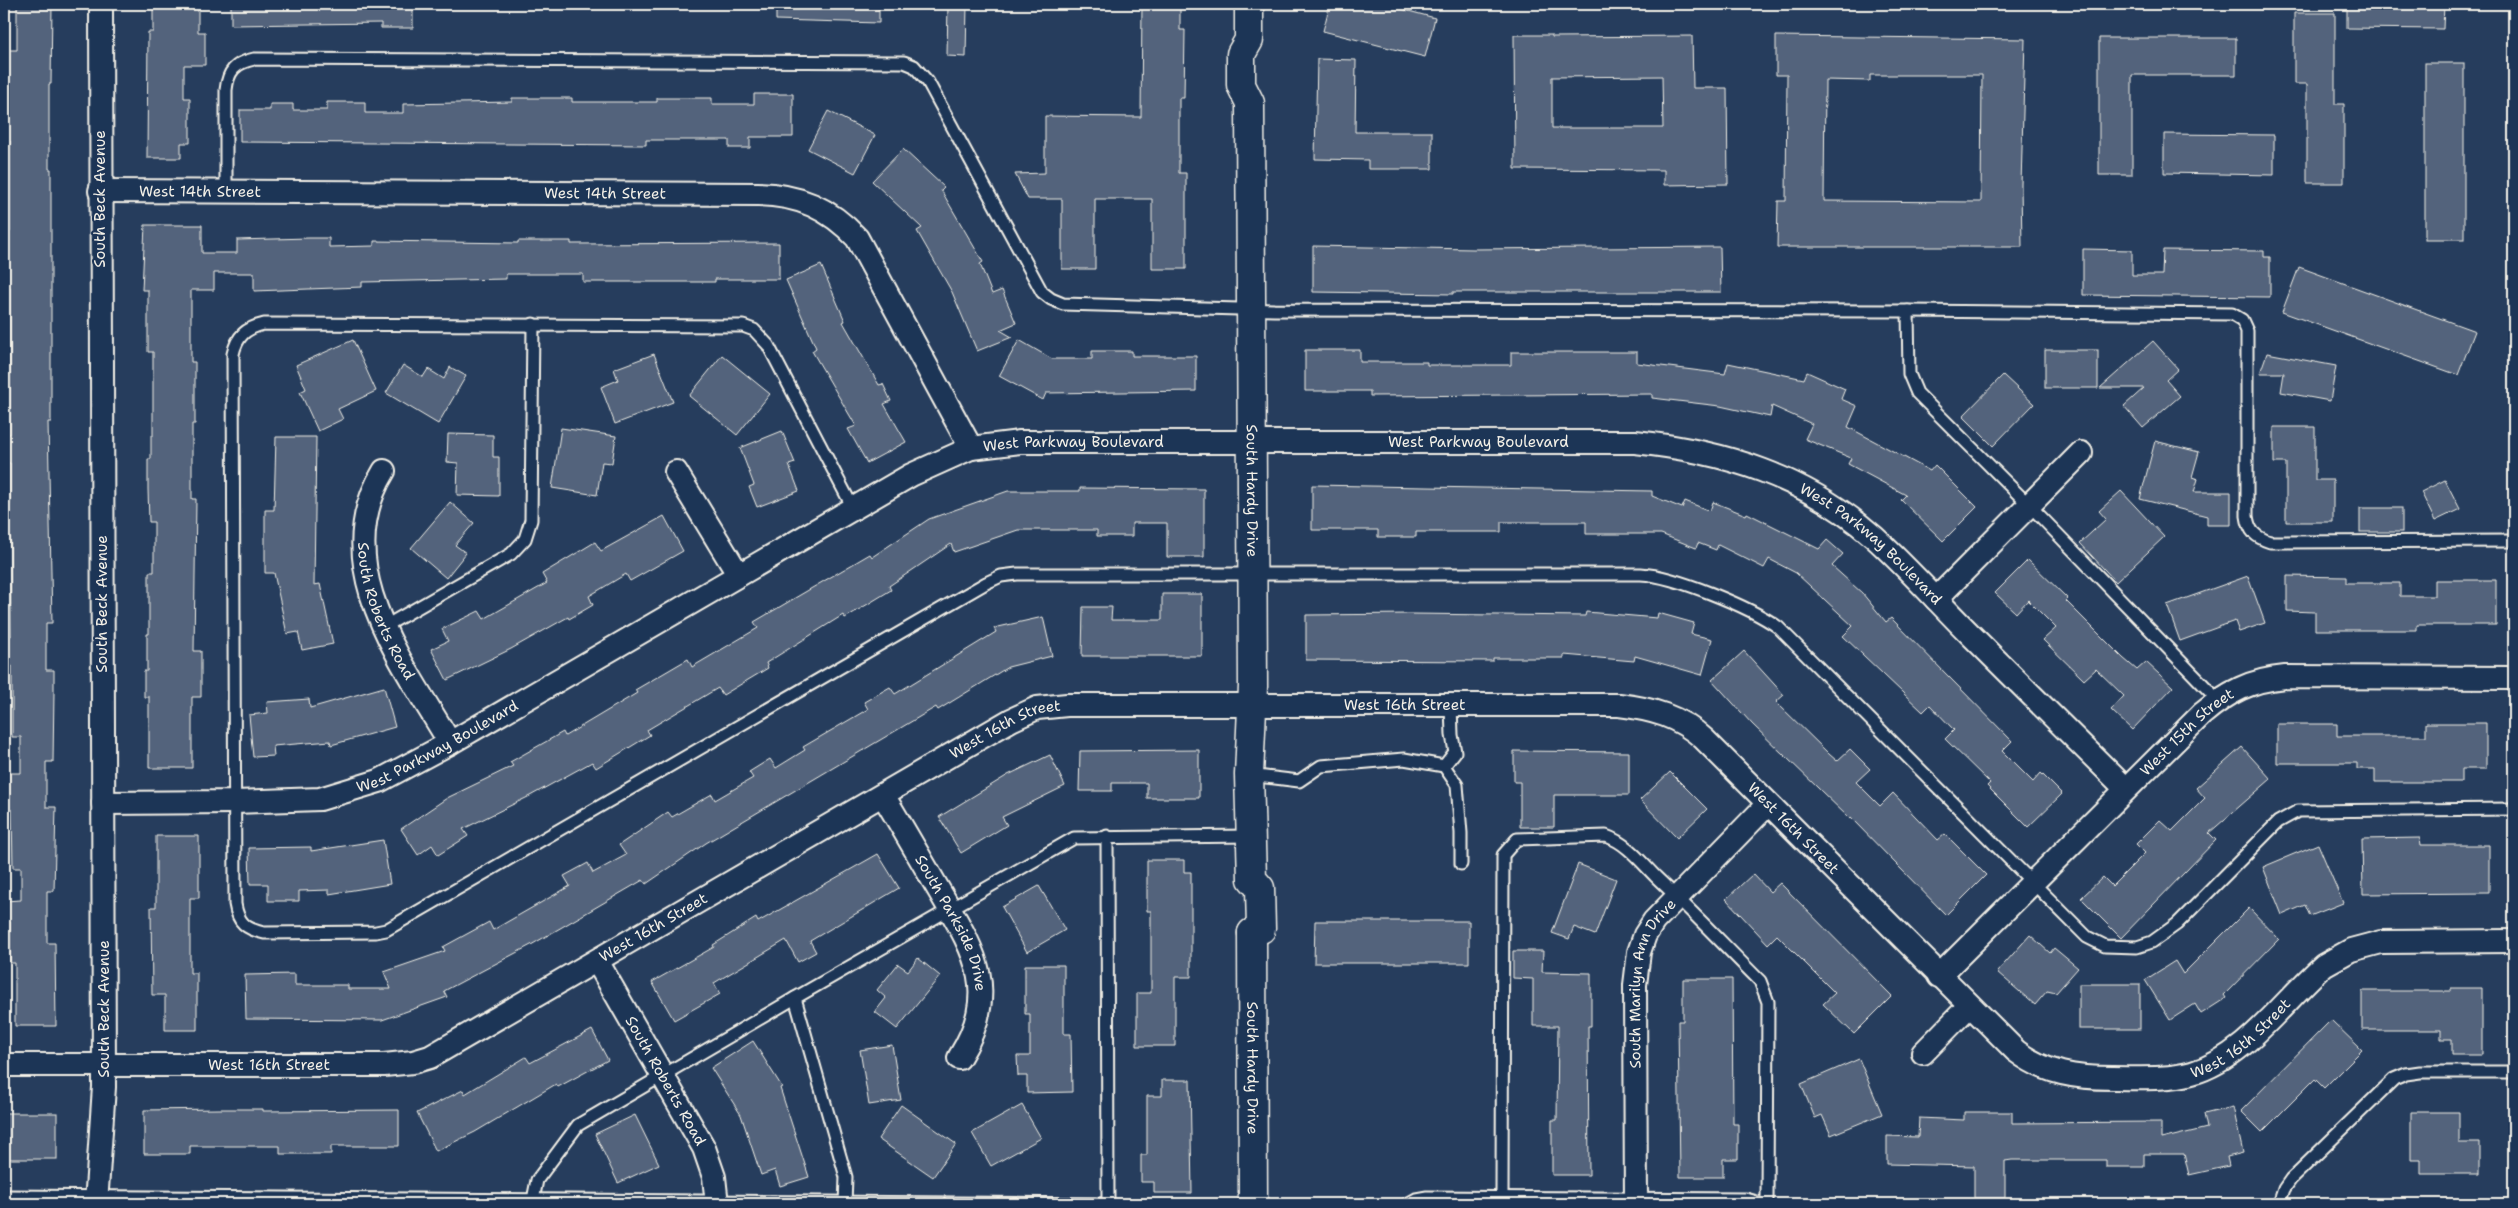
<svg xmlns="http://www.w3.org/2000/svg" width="2518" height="1208" viewBox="0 0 2518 1208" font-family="'Shantell Sans',sans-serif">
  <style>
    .building { fill: #52647b; stroke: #f4f1e8; fill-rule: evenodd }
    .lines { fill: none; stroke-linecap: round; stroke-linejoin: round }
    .lane-casing { stroke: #f4f1e8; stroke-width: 15 }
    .street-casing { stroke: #f4f1e8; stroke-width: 26 }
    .secondary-casing { stroke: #f4f1e8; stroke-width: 31 }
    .lane { stroke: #1d3557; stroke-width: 11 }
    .street { stroke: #1d3557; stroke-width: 22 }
    .secondary { stroke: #1d3557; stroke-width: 28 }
    .labels { text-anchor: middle; stroke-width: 4; stroke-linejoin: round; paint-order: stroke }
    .street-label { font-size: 15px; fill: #f4f1e8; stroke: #1d3557 }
  </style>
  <rect width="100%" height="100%" fill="#263d5d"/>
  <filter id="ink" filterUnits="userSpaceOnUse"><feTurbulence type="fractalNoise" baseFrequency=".02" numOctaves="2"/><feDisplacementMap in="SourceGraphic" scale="10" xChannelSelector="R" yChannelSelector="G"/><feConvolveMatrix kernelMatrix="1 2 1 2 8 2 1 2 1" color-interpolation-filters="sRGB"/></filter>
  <g filter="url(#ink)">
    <!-- building -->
    <g class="building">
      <path d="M17,4H52L51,84H49V169H51V422H48L52,623H46V670H54V691L53,762H46V807H56L54,891H47V943H55L56,1026H15V963H10V922H4V901L21,900V868H13L12,810H4V773H21V737H12V666H4V636H11L10,537H4V514H9L10,500V463H4V434H10V287H4V232H10V141H4V50H17Z"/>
      <path d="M153,4H198V32H205V65H184V98H190V143H181V158H147L148,32H153Z"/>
      <path d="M231,4H413V28H381V23L231,25Z"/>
      <path d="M776,4H879V23L776,20Z"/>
      <path d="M948,4H967L966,57L947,56Z"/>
      <path d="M1142,4H1180V30H1185L1184,98H1179V173H1186V269H1152V199H1095V269H1062V199H1028L1015,174L1045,173V116L1141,117Z"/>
      <path d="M1330,4H1382L1435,18L1425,57L1323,31Z"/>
      <path d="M2347,4H2444L2443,29L2347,28Z"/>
      <path d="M2294,13H2335V104H2344V183H2307V84H2294Z"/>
      <path d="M1514,35H1552V37L1692,36L1693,88H1727L1728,184L1664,185V170L1515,169ZM1662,76L1663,128H1552V77Z"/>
      <path d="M1776,36L2025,39L2021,185L2022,247H1777L1778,201H1786L1787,75H1776ZM1870,75H1982L1981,202L1824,201L1825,80L1870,81Z"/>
      <path d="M2099,38H2236V75H2132V175H2099Z"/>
      <path d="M1317,59L1356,60L1355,132H1432V169H1368V160L1315,159Z"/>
      <rect x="2425" y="63" width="39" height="176"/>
      <path d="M754,94H793V137H750V148H729V140H646V145L240,142V110H270V104H293V110H327V102H365V113H403V104L512,102V98H572V102H657V98H712V104H754Z"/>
      <path d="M828,111L875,135L855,173L808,149Z"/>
      <path d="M2164,134L2274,135V175L2164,173Z"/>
      <path d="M903,149L944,187L941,190L983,262L980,264L992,294L1002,290L1016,323L1000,330L1012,337L977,351L952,292L917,231L922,228L872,181Z"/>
      <path d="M145,225H202V253H237V240L309,238H329V247L374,246V241L518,243V241H571V244L779,243V279H715V282H583V274H506V279L362,282V287L254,291V273H214V290H191V362H195V424H192V499H196L194,651H201V697H192V768H149V697H144V671H147V634H149V572H154V522H149L148,489V459H151V436H153V352H148V290H142Z"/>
      <path d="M1313,246L1473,249L1720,247L1721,292H1453V294L1313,292Z"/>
      <path d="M2083,249L2132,250V275H2162L2163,250L2264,251V257H2270V297L2083,295Z"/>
      <path d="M821,265L845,321L843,322L879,385L883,384L891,401L884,404L906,442L867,463L848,429L856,426L812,351L816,348L786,280Z"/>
      <path d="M2299,267L2475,331L2458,375L2282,312Z"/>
      <path d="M353,340L376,391L338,409L343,419L318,431L300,392L306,389L296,365Z"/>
      <path d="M1019,340L1052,359H1092V351H1132V356H1196V391L1046,393L1043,400L999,376Z"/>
      <path d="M2153,341L2178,369L2166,380L2180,396L2143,428L2124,406L2144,388H2100Z"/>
      <path d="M1305,350H1360V362H1427V365H1511V352H1637V363L1725,374L1728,363L1804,379L1807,372L1845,389L1841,399L1857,406L1848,427L1930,471L1935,465L1977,507L1943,541L1901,500L1906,495L1848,464L1851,458L1805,439L1812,424L1772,406L1770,417L1720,406L1652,398V394L1370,396V391H1305Z"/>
      <rect x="2045" y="350" width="53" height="38"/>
      <path d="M2267,353L2336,366L2330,401L2281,392L2284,373H2260Z"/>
      <path d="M654,354L673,402L615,424L601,387L618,380L614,369Z"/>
      <path d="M722,355L770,394L737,435L689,396Z"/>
      <path d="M403,365L423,377L428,369L444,379L450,367L466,376L438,424L386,393Z"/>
      <path d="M2003,375L2034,404L1993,446L1963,416Z"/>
      <path d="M2274,427H2315V480H2333V522H2286V463H2274Z"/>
      <path d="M561,428L616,436L612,463L602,462L597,495L552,488Z"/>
      <path d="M782,431L795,463L789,465L799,491L757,507L749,487L754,485L740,448Z"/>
      <path d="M448,434L493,435V457H499V496L457,495L458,463L447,462Z"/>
      <path d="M276,437H316L314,585L320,584L333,644L302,650L298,632L287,634L274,573H265V510H274Z"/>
      <path d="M2155,441L2199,452L2192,477L2198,479L2194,492H2231V525H2207V516L2140,499Z"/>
      <path d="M2445,480L2460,509L2435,521L2421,492Z"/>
      <path d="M1312,485L1652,491V496L1682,508L1685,501L1710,511L1713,502L1746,515L1747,513L1819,549L1827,540L1843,554L1832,566L1862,593L1886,622L1891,618L2012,741L2002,751L2033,782L2041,773L2062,794L2028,827L1987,786L1990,783L1945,739L1954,730L1930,705L1923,712L1843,636L1853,626L1796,573L1769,559L1764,568L1718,545L1716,550L1698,543L1696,548L1661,534H1586V522H1501V532H1416V537H1378V530H1312Z"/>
      <path d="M1080,488L1204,489V557H1167V523H1132V536H1097V530H1018L954,552L951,544L889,586L891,590L845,618L843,615L766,663L768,668L723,695L718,688L647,730L650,735L596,768L592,762L530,796L463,829L468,836L438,855L432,845L418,855L401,829L447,798L513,766L510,762L563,732L565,736L637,693L635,690L688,659L692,667L758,628L754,622L870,554L872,557L929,519L1008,491H1080Z"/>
      <path d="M2121,491L2164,537L2116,582L2080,543L2106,519L2099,511Z"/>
      <path d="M450,502L474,523L455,545L466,553L446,578L411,548Z"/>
      <rect x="2360" y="508" width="42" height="24"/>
      <path d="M664,516L683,551L630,581L626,574L589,596L593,605L569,619L568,617L511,649L447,680L431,649L448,641L442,629L479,611L484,619L547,583L542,574L595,542L601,551Z"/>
      <path d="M2028,560L2068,599L2066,601L2123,658L2137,670L2146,662L2173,687L2132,730L2111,710L2124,696L2096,669L2084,680L2043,640L2056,628L2028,600L2016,613L1995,593Z"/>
      <path d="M2248,576L2265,623L2239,632L2235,621L2180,641L2167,605Z"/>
      <path d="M2287,576L2346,577V583H2400V596H2435V580H2496V625H2417V630H2315V612L2287,611Z"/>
      <path d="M1162,594H1202V656H1082L1083,607H1112L1111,620H1162Z"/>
      <path d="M1586,612L1657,618L1658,613L1694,623L1691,634L1712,639L1702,675L1635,656L1634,661L1564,655V658H1493V661L1306,660V615L1411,614L1585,616Z"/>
      <path d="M1043,617L1052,656L1008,667L938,710L936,707L706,843L646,884L643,880L531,945L444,991L447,997L382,1020L246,1019L245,975L295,974V985H348V989H391L384,972L445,951L443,947L489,922L493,930L570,886L564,876L588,863L593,873L626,855L619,845L668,812L672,817L712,794L715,800L753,778L749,772L770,759L776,768L805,750L803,747L868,709L864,702L890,687L895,694L996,632L994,628Z"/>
      <path d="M1744,651L1784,695L1776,702L1829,754L1837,761L1850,749L1870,769L1856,782L1880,806L1893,793L1938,840L1945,834L1986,875L1946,915L1851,818L1850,819L1752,724L1712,680Z"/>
      <path d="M384,687L395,727L331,745L330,741L273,746L274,756L253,757L249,715L268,713L267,702L309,699L310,708Z"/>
      <path d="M2426,723H2486V769H2461V782H2375V769H2357V763H2277V724H2337V736H2426Z"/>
      <path d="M2242,747L2271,779L2209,833L2216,840L2121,938L2081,898L2103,877L2112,886L2145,853L2136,844L2160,820L2172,831L2205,798L2196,788Z"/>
      <path d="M1199,750V798H1147V783H1112V791H1079L1080,751Z"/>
      <path d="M1514,751L1629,752V795H1554V827H1520V782H1514Z"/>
      <path d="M1050,755L1065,786L1002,817L1007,825L961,853L939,817L1008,775Z"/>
      <path d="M1670,772L1707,809L1677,838L1640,800Z"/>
      <path d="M156,836H199V898H190V973H197V1030H165V995H152L151,907H156Z"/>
      <path d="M2420,838L2421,845H2489V893L2363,894L2362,839Z"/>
      <path d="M383,840L390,884L329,894V890L299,891V901H268V884H250L249,848L311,847V851Z"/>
      <path d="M2318,844L2343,903L2310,916L2305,905L2282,915L2263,867Z"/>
      <path d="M878,854L899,888L810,941L816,952L798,962L786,940L714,983L720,994L674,1020L652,982L714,947L713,945L756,918L758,922Z"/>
      <path d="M1147,860H1184V872H1191V977H1175V1046H1137V993H1151V911H1147Z"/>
      <path d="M1578,864L1616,879L1595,935L1574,927L1569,939L1552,933Z"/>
      <path d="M1753,874L1770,892L1780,883L1892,996L1854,1034L1823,1004L1835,993L1777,935L1768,944L1726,899Z"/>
      <path d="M1039,886L1065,930L1027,952L1002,907Z"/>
      <path d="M2249,908L2279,939L2224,995L2226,998L2201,1014L2195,1004L2170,1020L2145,980L2175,961L2183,974Z"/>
      <path d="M1315,921H1469V963H1314Z"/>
      <path d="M2030,935L2050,953L2054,948L2078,968L2056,993L2047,991L2035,1005L1997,972Z"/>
      <path d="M1513,951H1543L1542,972L1591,973V1026H1588L1589,1175H1552V1120H1557L1558,1026H1533V979L1513,978Z"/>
      <path d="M918,958L940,976L897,1029L875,1012L886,998L877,990L898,964L908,971Z"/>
      <path d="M1025,965H1064V1034H1071L1072,1092L1027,1093V1076H1018L1017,1056H1030V1014H1025Z"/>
      <path d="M1683,979H1732L1733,1124H1738V1159H1723V1177H1680L1678,1021H1683Z"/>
      <rect x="2079" y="984" width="61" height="45"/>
      <path d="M2451,988H2482V1055H2452V1039H2441V1030H2362V991H2451Z"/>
      <path d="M2331,1020L2362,1050L2324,1088L2315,1079L2262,1132L2241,1111Z"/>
      <path d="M592,1030L608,1060L558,1087L556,1084L475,1132L436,1151L417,1113L463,1090L465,1094L526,1057L530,1063Z"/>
      <path d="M753,1041L782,1087L780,1088L809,1177L780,1186L775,1170L761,1175L741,1115L711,1068Z"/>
      <path d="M892,1045L901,1100L869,1105L860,1050Z"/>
      <path d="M1859,1059L1882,1114L1831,1135L1822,1115L1815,1118L1801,1084Z"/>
      <path d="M1162,1080H1190L1192,1193H1154V1182H1141V1155H1147V1096H1162Z"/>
      <path d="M901,1105L956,1144L933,1177L878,1139Z"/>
      <path d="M1022,1105L1041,1138L991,1166L972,1133Z"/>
      <path d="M2233,1107L2243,1153L2227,1157L2229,1166L2189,1175L2184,1154H2144V1167H2106V1160H2012L2005,1161V1198H1974V1166L1887,1164V1136L1918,1137L1919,1118L1964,1120V1112H2012V1123L2161,1122V1139L2207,1128L2204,1114Z"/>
      <path d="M219,1109H263V1111L399,1110V1146H331V1154H280V1146H190V1154H144V1110Z"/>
      <path d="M2411,1112H2459V1143H2480V1174H2421V1160H2411Z"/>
      <rect x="4" y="1113" width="53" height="46"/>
      <path d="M635,1115L659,1164L618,1183L595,1134Z"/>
    </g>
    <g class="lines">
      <defs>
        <g id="lane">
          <path d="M226,191V90C228,71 235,63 254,59L904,62L914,66L928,82L1042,292L1051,299L1063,304L1274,310L1908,311L2232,314L2242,320L2247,331V516C2249,531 2255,537 2270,542L2514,541"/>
          <path d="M1908,311L1909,374L1917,393L2041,517L2218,700"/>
          <path d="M853,508L768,345L754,330L743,326L264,324C246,328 237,336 233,354L235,904C238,923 246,929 264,933L376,932L386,930L986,583L1001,576L1017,574H1641C1675,576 1750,607 1778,627L2087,937L2105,946L2137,947L2152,942L2177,924L2278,822L2298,811L2514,809"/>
          <path d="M382,628L511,554L525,539L531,520L533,324"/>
          <path d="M1444,766L1455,752L1452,735L1451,705"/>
          <path d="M1249,775L1299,781L1321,766L1404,759L1444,766L1457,785L1461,833V864"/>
          <path d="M1107,836L1108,1204"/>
          <path d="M4,1196L1108,1204"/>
          <path d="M1502,1197L1503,855L1517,839L1606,836C1627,843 1641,862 1656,877C1692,911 1725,946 1760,981L1768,1002L1767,1204"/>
          <path d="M533,1200L537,1180L578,1125L795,998"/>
          <path d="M845,1204L846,1177L795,998L1074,838L1251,836"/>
          <path d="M1407,1204L1416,1199L1427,1197L1746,1199L1764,1204"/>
          <path d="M2279,1204L2284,1189L2291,1179L2394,1079L2406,1074L2420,1072H2514"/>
        </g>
        <g id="street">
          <path id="s1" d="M100,191L758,194C799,195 829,208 857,238L971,448"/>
          <path id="s2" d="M384,471C326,565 403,663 450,743"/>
          <path d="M676,472L738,574"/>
          <path d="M1936,599L2081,453"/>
          <path id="s3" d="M883,795C901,825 919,856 937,887C973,949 1002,989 959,1058"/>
          <path id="s4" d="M103,803L235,802L320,799L379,781L450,743L911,475L971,448L1020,442H1635C1724,451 1806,477 1874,537C1907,567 1938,602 1970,634C2022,685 2074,737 2126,789"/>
          <path id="s5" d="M597,961L704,1148L714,1177L717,1204"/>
          <path id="s6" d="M1939,976L2202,714C2228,692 2251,680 2285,677L2514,678"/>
          <path d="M1923,1053L1969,1006"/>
          <path id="s7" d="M4,1065H384L413,1062L430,1057L1011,720L1037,708L1067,705H1619C1652,709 1679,716 1704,739L2016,1051C2046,1074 2076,1078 2113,1078C2139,1078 2167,1080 2192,1073C2245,1058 2284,1000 2324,965L2351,950L2381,942L2514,941"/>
          <path d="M96,1204L104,1087L101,4"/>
          <path id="s8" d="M1636,1204L1635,985L1639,952L1645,935L1654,921L1768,804"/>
        </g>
        <g id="secondary">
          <path id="s9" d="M1249,4V40L1241,54V85L1250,103L1253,686L1249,775L1252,879L1260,888L1261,929L1252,933"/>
          <path id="s10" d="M1252,933L1253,1204"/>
        </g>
      </defs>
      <!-- lane casing -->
      <use href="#lane" class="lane-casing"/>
      <!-- street casing -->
      <use href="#street" class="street-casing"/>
      <!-- secondary casing -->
      <use href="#secondary" class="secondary-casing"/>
      <!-- lane -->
      <use href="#lane" class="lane"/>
      <!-- street -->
      <use href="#street" class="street"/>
      <!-- secondary -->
      <use href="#secondary" class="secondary"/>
    </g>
  </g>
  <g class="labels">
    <!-- street labels -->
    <g class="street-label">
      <text dy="5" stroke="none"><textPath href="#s1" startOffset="100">West 14th Street</textPath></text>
      <text dy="5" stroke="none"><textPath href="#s1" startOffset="505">West 14th Street</textPath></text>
      <text transform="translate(100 199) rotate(-90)" y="5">South Beck Avenue</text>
      <text dy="5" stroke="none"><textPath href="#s4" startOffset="1466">West Parkway Boulevard</textPath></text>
      <text dy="5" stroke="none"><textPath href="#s4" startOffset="1061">West Parkway Boulevard</textPath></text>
      <text dy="5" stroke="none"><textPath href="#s9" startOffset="491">South Hardy Drive</textPath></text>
      <text dy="5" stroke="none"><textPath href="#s4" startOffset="1886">West Parkway Boulevard</textPath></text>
      <text transform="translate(102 604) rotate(-90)" y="5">South Beck Avenue</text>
      <text dy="5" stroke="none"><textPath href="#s2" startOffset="148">South Roberts Road</textPath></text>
      <text dy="5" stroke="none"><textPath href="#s7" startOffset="1495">West 16th Street</textPath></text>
      <text dy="5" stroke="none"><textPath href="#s7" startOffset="1090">West 16th Street</textPath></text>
      <text dy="5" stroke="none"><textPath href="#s6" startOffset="348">West 15th Street</textPath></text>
      <text dy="5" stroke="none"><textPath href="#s4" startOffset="346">West Parkway Boulevard</textPath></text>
      <text dy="5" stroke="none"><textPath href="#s7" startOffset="1929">West 16th Street</textPath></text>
      <text dy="5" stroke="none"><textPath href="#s3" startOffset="146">South Parkside Drive</textPath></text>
      <text dy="5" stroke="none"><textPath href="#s7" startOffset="685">West 16th Street</textPath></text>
      <text dy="5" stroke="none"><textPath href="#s8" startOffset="225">South Marilyn Ann Drive</textPath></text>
      <text transform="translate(104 1009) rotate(-90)" y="5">South Beck Avenue</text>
      <text dy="5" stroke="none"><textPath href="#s7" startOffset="2486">West 16th Street</textPath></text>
      <text dy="5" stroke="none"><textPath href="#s7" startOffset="265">West 16th Street</textPath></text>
      <text dy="5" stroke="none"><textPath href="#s10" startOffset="135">South Hardy Drive</textPath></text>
      <text dy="5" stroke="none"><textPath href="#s5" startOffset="138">South Roberts Road</textPath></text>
    </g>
  </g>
  <!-- margin -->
  <rect width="2518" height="1208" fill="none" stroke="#1d3557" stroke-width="20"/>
  <rect x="10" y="10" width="2498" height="1188" fill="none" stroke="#f4f1e8" stroke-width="2" filter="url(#ink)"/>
</svg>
